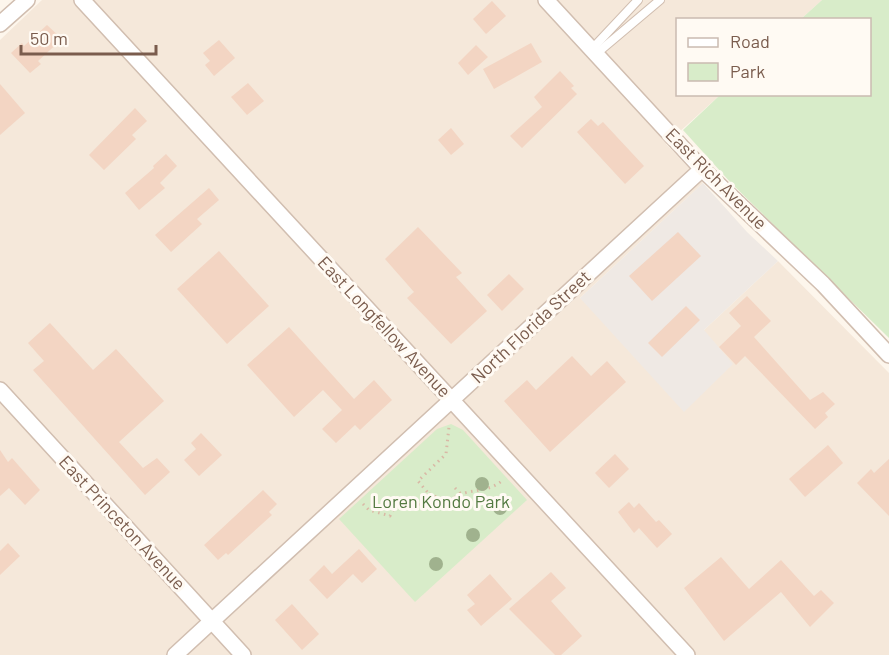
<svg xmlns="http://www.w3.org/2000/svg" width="889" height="655" viewBox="0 0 889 655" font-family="Barlow,sans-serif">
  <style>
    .residential { fill: #f5e8da }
    .industrial { fill: #efe9e4 }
    .green { fill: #d8ecc9 }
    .building { fill: #f3d5c3 }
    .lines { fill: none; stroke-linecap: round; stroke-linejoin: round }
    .lane-casing { stroke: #d1beb0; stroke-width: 10 }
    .street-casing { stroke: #d1beb0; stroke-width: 18 }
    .path { stroke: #d9b8a5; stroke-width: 3; stroke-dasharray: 1.5 4.5; stroke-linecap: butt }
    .lane { stroke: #fff; stroke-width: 8 }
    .street { stroke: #fff; stroke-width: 15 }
    .tree { fill: #a0b28e }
    .labels { text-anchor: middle; stroke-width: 6; stroke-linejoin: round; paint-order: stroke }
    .street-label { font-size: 18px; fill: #7a5c4d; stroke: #fffaf3 }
    .park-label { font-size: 18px; fill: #537a41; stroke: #fffaf3 }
  </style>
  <rect width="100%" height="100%" fill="#fdf6ec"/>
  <!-- residential -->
  <path class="residential" d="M42,0H822L801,19L678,20V94L720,95L666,144L703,183L580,298L703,331L778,261L889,373V655H0V40Z"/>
  <!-- industrial -->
  <path class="industrial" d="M703,183L747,232L778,261L704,330L733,364L684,412L580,298Z"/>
  <!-- green -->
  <g class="green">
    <path d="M822,0H889V338L731,183L683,130L720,95L870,94V20L801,19Z"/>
    <path d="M451,424L463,430L527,500L415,602L339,519L437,429Z"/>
  </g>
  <!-- building -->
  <g class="building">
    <path d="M492,1L506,16L486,34L473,19Z"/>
    <path d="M47,25L62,39L38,61L41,64L30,73L11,53L22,43L24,46Z"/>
    <path d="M219,40L235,58L214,76L205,65L210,61L203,53Z"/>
    <path d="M531,43L542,62L494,89L483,69Z"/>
    <path d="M476,45L488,57L468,75L458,63Z"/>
    <path d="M560,71L574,86L571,88L577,94L522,148L510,136L542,107L534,97Z"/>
    <path d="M248,83L264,101L247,115L231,97Z"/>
    <path d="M0,84L25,113L0,135Z"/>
    <path d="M135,108L147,121L132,135L136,139L104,170L89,155Z"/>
    <path d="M591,119L598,126L603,122L644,166L625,184L577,132Z"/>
    <path d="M451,128L464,144L451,155L438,140Z"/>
    <path d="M166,154L177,166L160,183L165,188L139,210L125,193L154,168L153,166Z"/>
    <path d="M209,188L219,200L197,219L202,224L171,252L155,235Z"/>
    <path d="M418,227L462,273L456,277L487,311L451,344L407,298L414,292L385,259Z"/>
    <path d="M678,232L701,256L652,301L629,276Z"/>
    <path d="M219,251L269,306L227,344L177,289Z"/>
    <path d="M509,274L524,289L502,311L487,295Z"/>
    <path d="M747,296L771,321L754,337L810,400L823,392L835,404L825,413L828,417L815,429L745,356L736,365L719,347L741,326L729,313Z"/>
    <path d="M686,306L700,320L662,357L648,343Z"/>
    <path d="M50,323L93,370L116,349L164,401L119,442L143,468L157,458L170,472L145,495L33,370L44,361L28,343Z"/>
    <path d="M289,327L354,399L374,380L392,400L360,430L355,425L336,443L322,429L342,410L323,390L294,417L247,365Z"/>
    <path d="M572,356L591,376L607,361L626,382L550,452L504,401L527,380L536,390Z"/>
    <path d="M201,433L222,455L199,476L184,460L196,449L191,443Z"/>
    <path d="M828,445L843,463L805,497L789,479Z"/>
    <path d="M0,450L8,462L12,458L40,490L25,505L9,488L0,496Z"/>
    <path d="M615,454L629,469L609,488L595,473Z"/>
    <path d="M889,459V516L857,483L871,469L874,473Z"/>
    <path d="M263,490L277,504L269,512L272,515L228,555L226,553L218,560L204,545Z"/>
    <path d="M629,502L634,508L639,503L656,522L659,520L672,534L657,548L639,528L634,533L618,512Z"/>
    <path d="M8,543L20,556L0,575V551Z"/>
    <path d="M359,549L377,569L362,583L353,574L327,599L309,580L324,565L332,574Z"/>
    <path d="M721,557L749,589L781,560L814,596L821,590L834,603L810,627L781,592L724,641L684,588Z"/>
    <path d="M551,572L566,588L551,601L582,636L561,655H555L509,609Z"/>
    <path d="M490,574L512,599L481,626L467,610L475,604L467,595Z"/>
    <path d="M292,604L319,634L302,650L275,620Z"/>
  </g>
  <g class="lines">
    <defs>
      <g id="lane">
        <path d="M592,49L638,0"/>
        <path d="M596,54L660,0"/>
      </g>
      <g id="street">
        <path d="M82,0L687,655"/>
        <path d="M546,0L702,169L823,284L889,355"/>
        <path d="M0,24L27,0"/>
        <path d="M0,390L243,655"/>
        <path d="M175,655L702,169"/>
      </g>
    </defs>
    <!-- lane casing -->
    <use href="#lane" class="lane-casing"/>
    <!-- street casing -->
    <use href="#street" class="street-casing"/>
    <!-- path -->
    <g class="path">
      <path d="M455,488L461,494"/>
      <path d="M429,494L434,495L442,505"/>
      <path d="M422,500L429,494L418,481L446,454L449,427"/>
      <path d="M363,504L369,510L390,516C395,504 405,498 418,505L422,500C438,517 449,497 464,493C479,489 491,491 504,479"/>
      <path d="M418,505L423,510"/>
    </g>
    <!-- lane -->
    <use href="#lane" class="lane"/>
    <!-- street -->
    <use href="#street" class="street"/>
  </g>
  <!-- trees -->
  <g class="tree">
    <circle cx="482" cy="484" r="7"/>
    <circle cx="500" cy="508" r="7"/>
    <circle cx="473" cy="535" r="7"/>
    <circle cx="436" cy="564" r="7"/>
  </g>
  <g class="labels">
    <!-- street labels -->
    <g class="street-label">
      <text transform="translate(716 179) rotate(45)" y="6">East Rich Avenue</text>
      <text transform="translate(384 327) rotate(47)" y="6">East Longfellow Avenue</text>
      <text transform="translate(531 327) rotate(-43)" y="6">North Florida Street</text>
      <text transform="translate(122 523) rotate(47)" y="6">East Princeton Avenue</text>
    </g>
    <!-- park labels -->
    <g class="park-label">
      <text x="441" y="508">Loren Kondo Park</text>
    </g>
  </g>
  <!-- legend -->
  <rect x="676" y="18" width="195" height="78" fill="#fffaf3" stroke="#cabbb1" stroke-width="1.5"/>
  <rect x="688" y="38" width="30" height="9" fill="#ffffff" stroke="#cabbb1" stroke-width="1.5"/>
  <text x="730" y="48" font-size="18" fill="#7a5c4d">Road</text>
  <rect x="688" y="63" width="30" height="18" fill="#d8ecc9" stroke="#cabbb1" stroke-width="1.5"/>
  <text x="730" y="78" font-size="18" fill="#7a5c4d">Park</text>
  <!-- scale -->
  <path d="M21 45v9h135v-9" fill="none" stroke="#7a5c4d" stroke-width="3"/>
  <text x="30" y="45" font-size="18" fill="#7a5c4d" stroke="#fffaf3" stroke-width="4.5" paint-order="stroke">50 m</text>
</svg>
